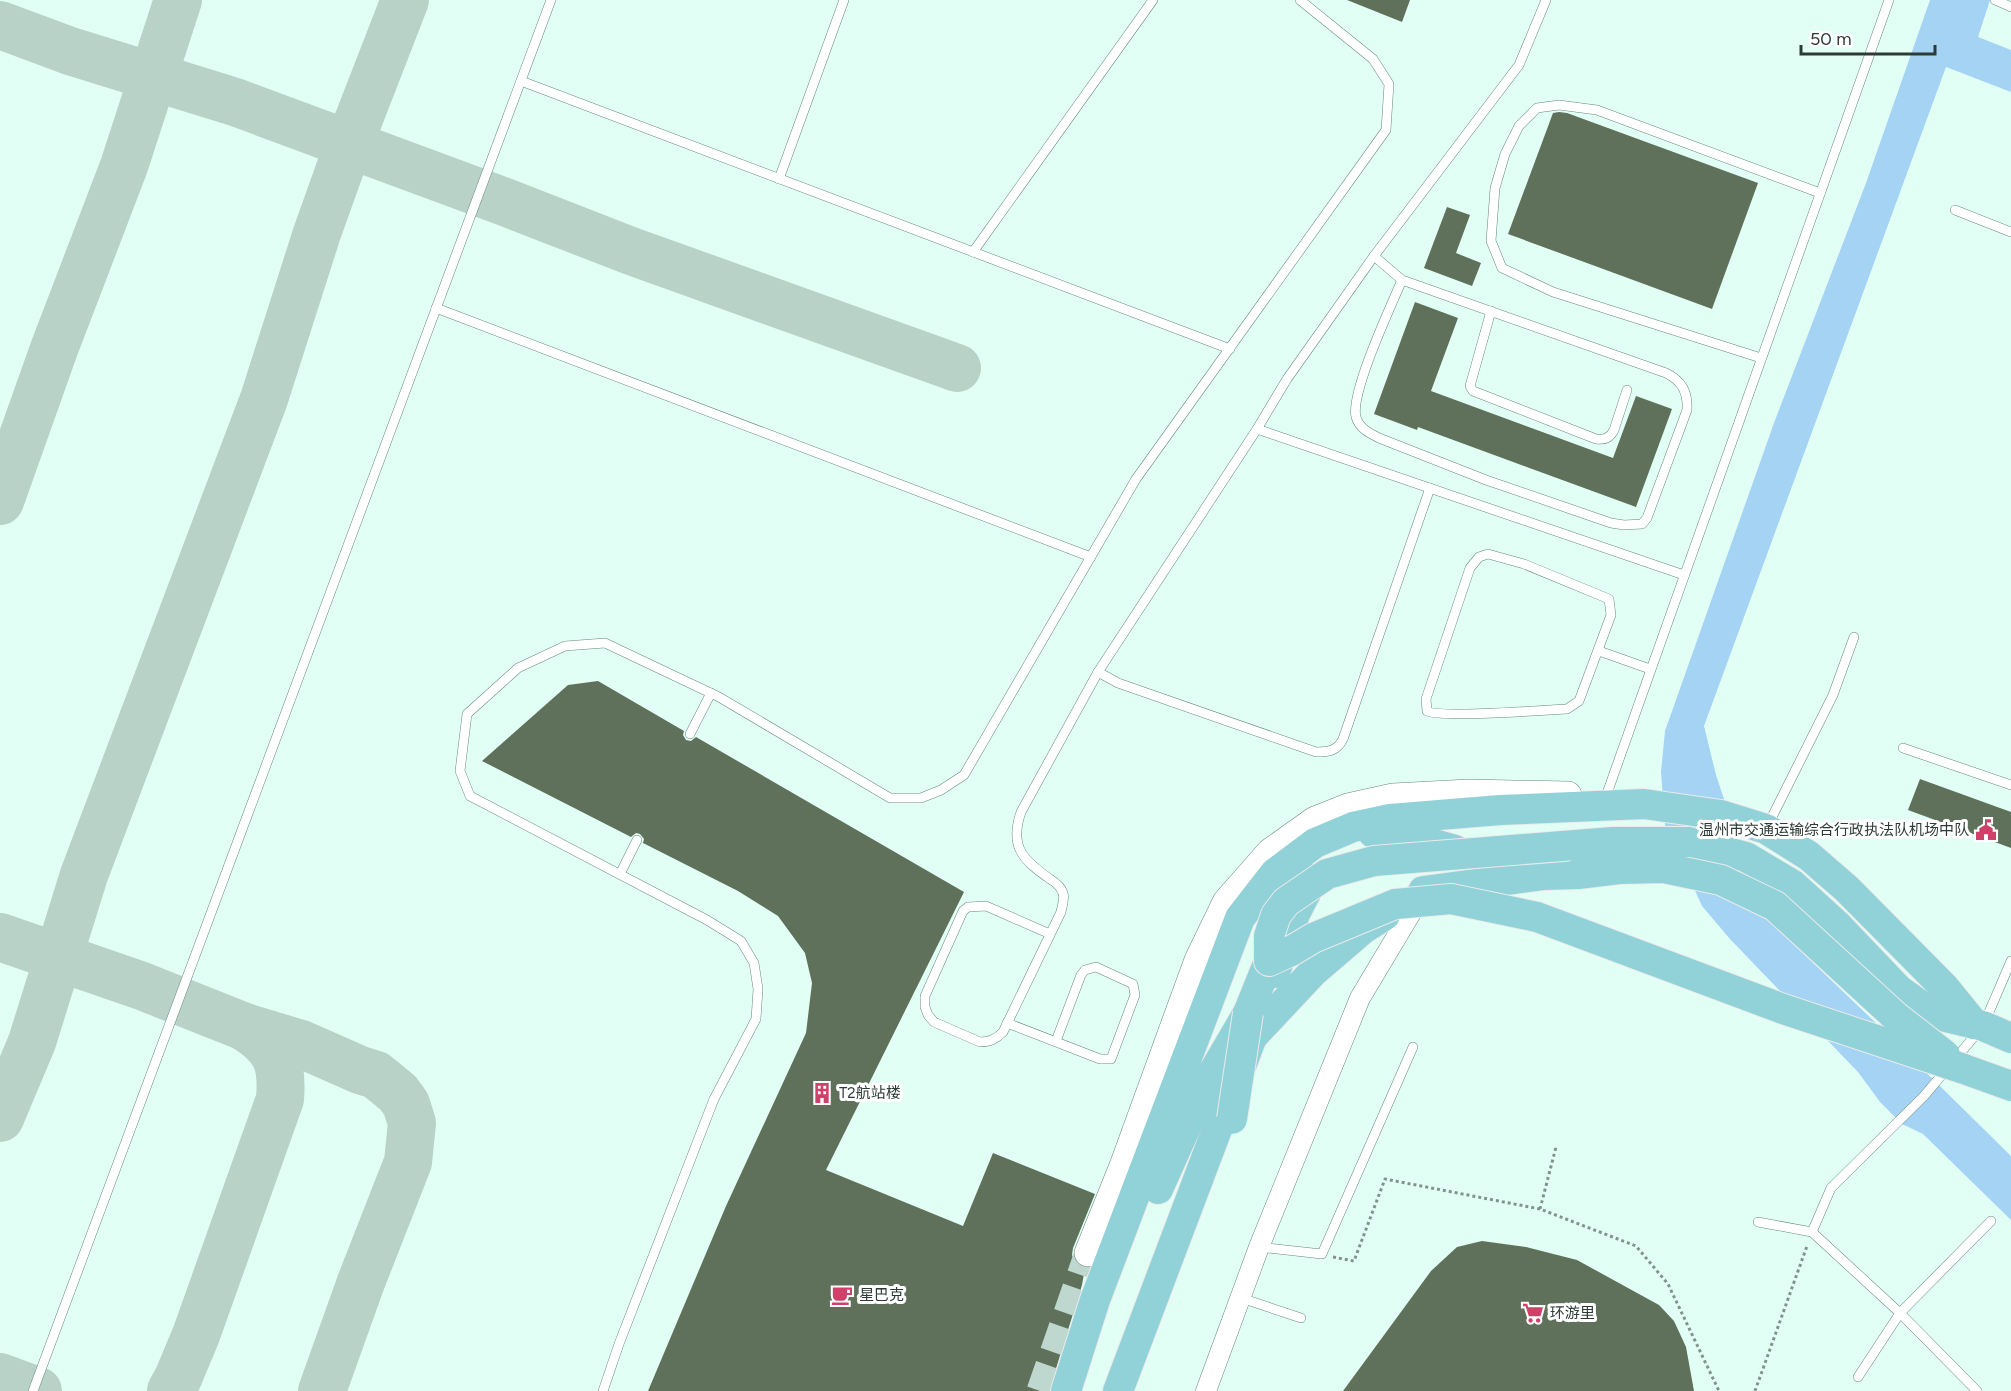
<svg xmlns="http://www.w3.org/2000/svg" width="2011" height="1391" viewBox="0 0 2011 1391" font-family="Figtree,'Noto Sans SC',sans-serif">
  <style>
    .water { fill: #a4d3f4 }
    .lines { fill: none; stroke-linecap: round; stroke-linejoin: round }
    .taxiway { stroke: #b8d2c8; stroke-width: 48 }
    .building { fill: #5f715a }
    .secondary-tunnel { stroke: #bed8cf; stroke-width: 27; stroke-dasharray: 27 14; stroke-linecap: butt }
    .lane-casing { stroke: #67887d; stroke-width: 10 }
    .street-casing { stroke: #67887d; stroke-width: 21 }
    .secondary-casing { stroke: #67887d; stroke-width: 28 }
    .primary-casing { stroke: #eaebeb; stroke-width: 32 }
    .path { stroke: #80948d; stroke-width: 3; stroke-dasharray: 3 3; stroke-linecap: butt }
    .lane { stroke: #fff; stroke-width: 9 }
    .street { stroke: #fff; stroke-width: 20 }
    .secondary { stroke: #fff; stroke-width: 27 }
    .primary { stroke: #91d1d8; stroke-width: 30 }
    .primary-bridge-casing { stroke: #eaebeb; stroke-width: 32; stroke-linecap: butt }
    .primary-bridge { stroke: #91d1d8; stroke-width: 30 }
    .labels { text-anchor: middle; stroke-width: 6; stroke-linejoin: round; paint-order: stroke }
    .poi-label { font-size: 15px; fill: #2d3b36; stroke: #fff; text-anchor: start }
  </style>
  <rect width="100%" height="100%" fill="#e2fff5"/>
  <!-- water -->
  <path class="water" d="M1930,0H1990L1978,37L2011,50V92L1946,67L1704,726L1716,775L1762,914L1877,1024L2011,1156V1220L1923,1134L1902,1124L1880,1102L1858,1072L1730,939L1702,906L1665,825L1661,772L1665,731L1774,423L1866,183Z"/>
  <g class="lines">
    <!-- taxiway -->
    <g class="taxiway">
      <path d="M0,25L70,51L235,102L505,202L631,251L957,368"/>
      <path d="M0,501L54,349L124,166L178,0"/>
      <path d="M0,937L142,986L245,1027L301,1044L360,1070L376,1075L398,1093L406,1104L412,1123L408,1162L361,1282L322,1391"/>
      <path d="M0,1118L32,1042L84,875L264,399L317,233L346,152L405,0"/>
      <path d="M0,1377L38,1391"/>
      <path d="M171,1391L178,1378L196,1335L280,1099C283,1062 276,1047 245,1027"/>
    </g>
  </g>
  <!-- building -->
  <g class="building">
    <path d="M1347,0H1410L1402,22Z"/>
    <path d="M1559,112L1567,113L1758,183L1712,309L1508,234L1553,113Z"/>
    <path d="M1447,207L1470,215L1456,253L1481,263L1472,286L1424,268Z"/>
    <path d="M1415,302L1458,318L1431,391L1613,458L1636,396L1672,409L1636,507L1418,427L1417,430L1374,414Z"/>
    <path d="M598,681L684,731L683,735L686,740L691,741L696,737L964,892L826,1170L963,1226L993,1153L1095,1194L1073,1248L1072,1255L1075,1262L1085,1268L1082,1285L1049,1391H648L726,1206L806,1033L812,983L805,953L778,916L738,891L643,843L644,839L640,834L636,833L631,837L482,761L568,685Z"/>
    <path d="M1920,779L2011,812V848L1908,810Z"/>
    <path d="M1482,1241L1526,1247L1577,1260L1659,1305L1674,1321L1686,1347L1694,1391H1343L1431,1271L1457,1247Z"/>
  </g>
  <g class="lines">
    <!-- secondary-tunnel -->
    <path class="secondary-tunnel" d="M1040,1391L1088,1253"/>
    <defs>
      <g id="lane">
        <path d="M1546,0L1519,65L1374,256L1287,379L1257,429L1684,575"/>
        <path d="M1995,0L2011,7"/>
        <path d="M521,81L1230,349"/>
        <path d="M779,179L844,0"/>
        <path d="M1955,210L2011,232"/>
        <path d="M973,252L1153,0"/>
        <path d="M1374,256L1402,280C1391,306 1350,393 1356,417C1359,428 1369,433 1379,438L1486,480L1611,523L1624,525L1642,524L1647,518L1687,410C1688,392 1682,381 1666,373L1402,280"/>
        <path d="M436,308L1091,557"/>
        <path d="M1491,311L1470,386L1473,391L1596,439C1605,440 1610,438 1614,430L1627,390"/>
        <path d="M1761,358L1553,292L1502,268L1491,241L1495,188L1505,154L1519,126L1537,108L1559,105L1597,110L1820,193"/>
        <path d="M1488,554L1524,564L1609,599L1611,615L1579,701L1567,709C1547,710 1437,718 1427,711L1426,699L1470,568L1479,557Z"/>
        <path d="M1599,651L1650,669"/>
        <path d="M1098,672L1118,683L1316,752C1329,752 1337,751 1343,739L1430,488"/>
        <path d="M690,734L711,693"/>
        <path d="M1903,748L2011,785"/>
        <path d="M1605,799L1889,0"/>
        <path d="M1768,825L1833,695L1854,637"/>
        <path d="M620,874L637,840"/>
        <path d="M1050,934L986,906L968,907L963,911L925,996V1007L928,1015L934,1022L980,1042C990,1042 996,1039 1003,1032L1061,912C1062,906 1065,899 1063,893C1061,887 1055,882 1050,879C1023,860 1009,847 1021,812L1098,672L1257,429"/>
        <path d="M1007,1023L1100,1059H1111L1135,995L1133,984L1096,967L1085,970L1081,975L1056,1041"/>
        <path d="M1758,1222L1812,1232L1831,1188L1924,1096L1983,1026L2011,961"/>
        <path d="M1812,1232L1900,1313L1977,1391"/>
        <path d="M1259,1247L1322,1254L1413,1047"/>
        <path d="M1241,1298L1301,1318"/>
        <path d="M1858,1377L1900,1313L1991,1221"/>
        <path d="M33,1391L551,0"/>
        <path d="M603,1391L619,1344L714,1099L756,1019L758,989L754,963L741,941L707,920L470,796L460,771L467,714L518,668L565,646L605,643L719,697L890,798H921L941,790L964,775L1136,479L1386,130L1389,84L1373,59L1300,0"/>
      </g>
      <path id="street" d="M1206,1391L1259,1247L1360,998L1421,896"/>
      <path id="secondary" d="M1088,1253L1123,1166L1198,960L1226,902L1270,852L1315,820L1348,807L1393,797L1469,793L1568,795"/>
      <g id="primary">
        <path d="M1373,833L1402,835L1455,850L1462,855"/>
        <path d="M1688,842L1746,857L1793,885L1837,925L1899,990L1933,1014L1983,1026L2011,1038"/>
        <path d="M1423,891L1544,875L1578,874"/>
        <path d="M1275,973L1295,914L1313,879"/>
        <path d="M1961,1068L2011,1086"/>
        <path d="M1158,1189L1201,1093L1248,1013L1269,961"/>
        <path d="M1066,1391L1095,1300L1240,918L1275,873L1315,843L1353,827L1390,819L1500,810L1644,804L1721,815L1766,829L1809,856L1847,889L1944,987L1974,1024"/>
        <path d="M1118,1391L1252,1037L1314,971L1363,929L1385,915"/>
      </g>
    </defs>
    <!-- lane casing -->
    <use href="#lane" class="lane-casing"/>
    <!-- street casing -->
    <use href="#street" class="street-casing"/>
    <!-- secondary casing -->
    <use href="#secondary" class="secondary-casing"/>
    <!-- primary casing -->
    <use href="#primary" class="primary-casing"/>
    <!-- path -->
    <g class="path">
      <path d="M1540,1209L1556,1147"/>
      <path d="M1333,1257L1354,1261L1385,1179L1540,1209L1636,1246L1668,1284L1719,1391"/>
      <path d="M1755,1391L1807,1246"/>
    </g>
    <!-- lane -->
    <use href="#lane" class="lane"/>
    <!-- street -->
    <use href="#street" class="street"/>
    <!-- secondary -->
    <use href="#secondary" class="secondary"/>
    <!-- primary -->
    <use href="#primary" class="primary"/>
    <defs>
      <g id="primary-bridge">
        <path d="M1688,842H1613L1374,861L1327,874L1286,902L1276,915L1269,936V961L1293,950L1313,938L1395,904L1451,899L1537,917L1783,1009L1961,1068"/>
        <path d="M1578,874L1619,869L1664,868L1721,880L1775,906L1896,1017L1945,1055"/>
        <path d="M1232,1119L1248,1013"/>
      </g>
    </defs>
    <!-- primary-bridge casing -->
    <use href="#primary-bridge" class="primary-bridge-casing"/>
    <!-- primary-bridge -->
    <use href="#primary-bridge" class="primary-bridge"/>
  </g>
  <!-- icons -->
  <defs>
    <symbol id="civic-bare" viewBox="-9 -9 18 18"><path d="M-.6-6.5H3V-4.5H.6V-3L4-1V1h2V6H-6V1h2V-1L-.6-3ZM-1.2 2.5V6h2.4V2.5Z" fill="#cf4169" stroke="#fff" stroke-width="2.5" paint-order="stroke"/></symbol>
    <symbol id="building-bare" viewBox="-9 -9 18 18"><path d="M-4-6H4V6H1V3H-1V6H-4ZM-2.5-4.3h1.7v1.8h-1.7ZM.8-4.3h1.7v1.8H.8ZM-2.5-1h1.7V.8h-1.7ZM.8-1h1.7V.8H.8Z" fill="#cf4169" stroke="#fff" stroke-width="2.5" paint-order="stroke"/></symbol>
    <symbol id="cafe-bare" viewBox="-9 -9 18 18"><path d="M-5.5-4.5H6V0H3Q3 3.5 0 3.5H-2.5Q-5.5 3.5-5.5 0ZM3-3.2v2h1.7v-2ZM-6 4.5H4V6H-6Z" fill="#cf4169" stroke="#fff" stroke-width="2.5" paint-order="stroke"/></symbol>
    <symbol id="supermarket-bare" viewBox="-9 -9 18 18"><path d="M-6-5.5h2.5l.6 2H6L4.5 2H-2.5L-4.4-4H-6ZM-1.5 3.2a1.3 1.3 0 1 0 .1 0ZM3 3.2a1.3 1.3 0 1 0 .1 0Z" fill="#cf4169" stroke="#fff" stroke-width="2.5" paint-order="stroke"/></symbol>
  </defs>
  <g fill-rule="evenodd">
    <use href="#civic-bare" x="1971" y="815" width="30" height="30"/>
    <use href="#building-bare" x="807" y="1078" width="30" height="30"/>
    <use href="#cafe-bare" x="827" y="1280" width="30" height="30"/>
    <use href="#supermarket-bare" x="1518" y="1298" width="30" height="30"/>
  </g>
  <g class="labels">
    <!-- poi labels -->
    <g class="poi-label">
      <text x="1969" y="835" text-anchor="end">温州市交通运输综合行政执法队机场中队</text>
      <text x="839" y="1098">T2航站楼</text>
      <text x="859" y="1300">星巴克</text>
      <text x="1550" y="1318">环游里</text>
    </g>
  </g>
  <!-- scale -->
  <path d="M1801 45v9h134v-9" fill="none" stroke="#2d3b36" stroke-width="3"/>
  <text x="1810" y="45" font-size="18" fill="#2d3b36" stroke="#ffffff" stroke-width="4.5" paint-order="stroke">50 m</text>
</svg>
